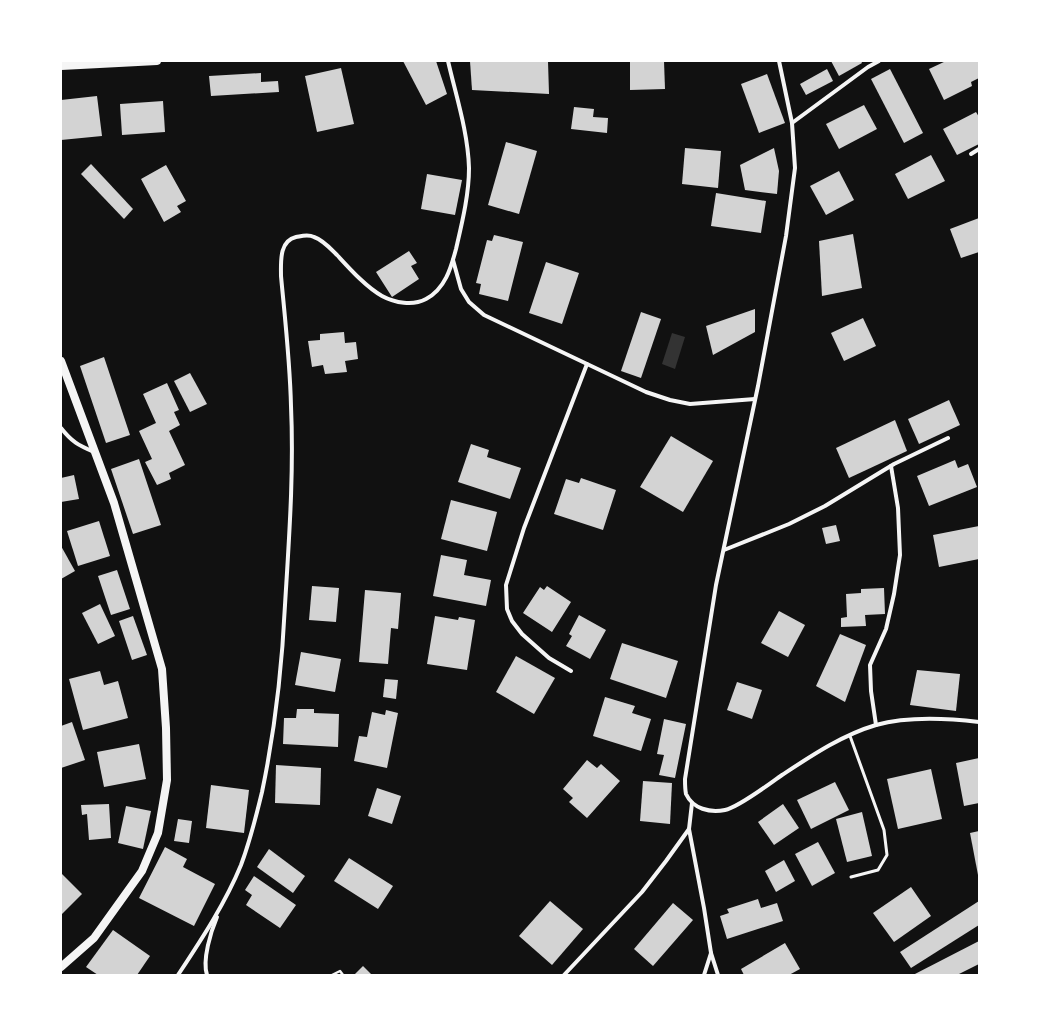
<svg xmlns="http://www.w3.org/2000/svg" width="1040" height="1036" viewBox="0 0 1040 1036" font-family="Rubik,sans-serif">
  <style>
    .water { fill: #333 }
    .building { fill: #d3d3d3 }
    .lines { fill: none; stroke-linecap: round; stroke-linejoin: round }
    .path { stroke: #f5f5f5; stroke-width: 2.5 }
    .service { stroke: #f5f5f5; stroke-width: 3 }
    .minor { stroke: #f5f5f5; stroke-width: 4 }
    .secondary { stroke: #f5f5f5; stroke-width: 8 }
  </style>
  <rect width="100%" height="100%" fill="#111"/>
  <!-- water -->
  <path class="water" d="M672,333L685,337L675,369L662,364Z"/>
  <!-- building -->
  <g class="building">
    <path d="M403,61H436L447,94L426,105Z"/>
    <path d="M470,61H548L549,94L472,90Z"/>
    <path d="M630,61H664L665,89L630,90Z"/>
    <path d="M831,61H861L862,63L839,76Z"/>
    <path d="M946,61H979V78L971,82L972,86L944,100L929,69Z"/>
    <path d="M341,68L354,124L317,132L305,76Z"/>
    <path d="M827,69L833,81L806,95L800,84Z"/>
    <path d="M890,69L923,133L904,143L871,79Z"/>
    <path d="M261,73V82L278,81L279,92L211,96L209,76Z"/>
    <path d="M767,74L785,123L759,133L741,84Z"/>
    <path d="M97,96L102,136L61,140V100Z"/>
    <path d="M163,101L165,132L122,135L120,104Z"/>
    <path d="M864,105L877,129L839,149L826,124Z"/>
    <path d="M574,107L594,109L593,117L608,118L607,133L571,129Z"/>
    <path d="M976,112L979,117V144L957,155L943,129Z"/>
    <path d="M506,142L537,151L519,214L488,205Z"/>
    <path d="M685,148L721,151L718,188L682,184Z"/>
    <path d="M774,148L779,171L777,194L745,190L740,165Z"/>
    <path d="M931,155L945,181L908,199L895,174Z"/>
    <path d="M91,164L133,209L124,219L81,174Z"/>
    <path d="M166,165L186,201L177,206L181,212L164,222L141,179Z"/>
    <path d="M839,171L854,200L826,215L810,186Z"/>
    <path d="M427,174L462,180L455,215L421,209Z"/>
    <path d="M716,193L766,201L761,233L711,226Z"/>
    <path d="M979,218V252L961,258L950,229Z"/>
    <path d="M853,234L862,288L822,296L819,241Z"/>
    <path d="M494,235L523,242L508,301L479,294L481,284L476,283L487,240L492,241Z"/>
    <path d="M409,251L417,263L411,266L419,279L392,297L376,272Z"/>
    <path d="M546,262L579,273L562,324L529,313Z"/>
    <path d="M755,309V332L713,355L706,326Z"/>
    <path d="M641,312L661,319L641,378L621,371Z"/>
    <path d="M863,318L876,346L844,361L831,333Z"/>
    <path d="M344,332L345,343L356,342L358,359L345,361L347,372L325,374L323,365L312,367L308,341L320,340V334Z"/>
    <path d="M104,357L130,435L106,443L80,366Z"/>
    <path d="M190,373L207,404L190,412L174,381Z"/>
    <path d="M167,383L179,410L174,412L180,425L169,431L185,465L169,473L171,479L157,485L145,462L152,459L139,431L156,423L143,394Z"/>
    <path d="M949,400L960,425L919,444L908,419Z"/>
    <path d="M895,420L907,451L849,478L836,448Z"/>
    <path d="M671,436L713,461L683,512L640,487Z"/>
    <path d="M471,444L489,450L487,457L521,468L510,499L458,482Z"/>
    <path d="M139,459L161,525L133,534L111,469Z"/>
    <path d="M955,460L958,468L968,464L977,487L929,506L917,476Z"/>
    <path d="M74,475L79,499L61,502V478Z"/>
    <path d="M581,478L616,490L603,530L554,514L566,479L579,483Z"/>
    <path d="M451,500L497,512L487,551L441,539Z"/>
    <path d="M99,521L110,556L78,566L67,531Z"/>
    <path d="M836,525L840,541L826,544L822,528Z"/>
    <path d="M979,526V559L939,567L933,535Z"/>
    <path d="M61,546L75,571L61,579Z"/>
    <path d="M441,555L467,560L464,575L491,580L486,606L433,596Z"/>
    <path d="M117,570L130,609L111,615L98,576Z"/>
    <path d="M312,586L339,588L336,622L309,620Z"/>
    <path d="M547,586L571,602L552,632L523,613L540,587L544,590Z"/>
    <path d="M884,588L885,614L865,615L866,626L841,627V618L847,617L846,594L861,593V589Z"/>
    <path d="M365,590L401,593L398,629L391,628L388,664L359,662Z"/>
    <path d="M100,604L115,636L98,644L82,613Z"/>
    <path d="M779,611L805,625L788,657L761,643Z"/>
    <path d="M579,615L606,630L590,659L566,646L572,636L569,634Z"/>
    <path d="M133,616L147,655L132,660L119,621Z"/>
    <path d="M435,616L458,620L459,617L475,620L467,670L427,664Z"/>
    <path d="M840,634L866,645L845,702L816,686Z"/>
    <path d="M622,643L678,661L666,698L610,679Z"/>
    <path d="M301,652L341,659L335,692L295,685Z"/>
    <path d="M516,656L555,678L534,714L496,692Z"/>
    <path d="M917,670L960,674L956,711L910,705Z"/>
    <path d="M100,671L104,685L118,681L128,718L83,730L69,679Z"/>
    <path d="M385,679L398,680L396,699L383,697Z"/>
    <path d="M737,682L762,690L752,719L727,710Z"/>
    <path d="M605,697L635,706L632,713L651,719L641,751L593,736Z"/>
    <path d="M297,709H314V713L339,714L338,747L283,744L284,718H296Z"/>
    <path d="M386,710L398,713L387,768L354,761L359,736L367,737L372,712L385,715Z"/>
    <path d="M664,719L686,724L675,778L659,775L664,755L657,754Z"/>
    <path d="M72,722L85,760L61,768V726Z"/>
    <path d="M139,744L146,779L104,787L97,752Z"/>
    <path d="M979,758V803L964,806L956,763Z"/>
    <path d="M587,760L597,768L601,764L620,781L587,818L569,802L573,798L563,789Z"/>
    <path d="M276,765L321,768L320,805L275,803Z"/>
    <path d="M931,769L942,819L898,829L887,779Z"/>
    <path d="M643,781L672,783L670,824L640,821Z"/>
    <path d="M835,782L849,810L811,829L797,800Z"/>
    <path d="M211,785L249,790L244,833L206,828Z"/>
    <path d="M377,788L401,796L392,824L368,816Z"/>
    <path d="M109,804L111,838L89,840L87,814L82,815L81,805Z"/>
    <path d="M783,804L799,828L774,845L758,822Z"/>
    <path d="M126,806L151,811L143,849L118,843Z"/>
    <path d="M862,812L872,856L847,862L836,819Z"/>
    <path d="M178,819L192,821L189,843L174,841Z"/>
    <path d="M979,831V875H978L970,833Z"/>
    <path d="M818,842L835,873L812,886L795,854Z"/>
    <path d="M165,847L187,859L183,867L215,884L194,926L139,898Z"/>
    <path d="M269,849L305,876L293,893L257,867Z"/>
    <path d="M349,858L393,886L378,909L334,881Z"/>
    <path d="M784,860L795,881L776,892L765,871Z"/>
    <path d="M61,873L82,894L61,915Z"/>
    <path d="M254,876L296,905L280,928L246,905L252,895L245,890Z"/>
    <path d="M911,887L931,916L894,942L873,913Z"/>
    <path d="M758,899L761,908L777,903L783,921L727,939L720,916L729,913L727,909Z"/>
    <path d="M550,901L583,929L552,965L519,936Z"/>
    <path d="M979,901V925L911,968L900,952Z"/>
    <path d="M673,903L693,920L653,966L634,949Z"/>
    <path d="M113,930L150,956L137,975H98L86,967Z"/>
    <path d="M979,941V964L957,975H913Z"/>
    <path d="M785,943L800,969L789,975H744L741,969Z"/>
    <path d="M363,966L372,975H354Z"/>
  </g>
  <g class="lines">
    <!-- path -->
    <path class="path" d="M332,975L340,971L343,975"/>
    <!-- service -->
    <path class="service" d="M850,736L884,830L887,855L878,870L851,877"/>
    <!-- minor -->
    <g class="minor">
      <path d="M779,61L792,123L795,168L786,236L758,386L716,585L685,779C685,783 685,789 686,794C693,809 710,813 725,810C739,807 769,784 782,775C811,756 842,735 876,725C908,716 946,718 979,722"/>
      <path d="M792,123L868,67L879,61"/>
      <path d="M971,154L979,149"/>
      <path d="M453,260L461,289L469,302L484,315L646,392L670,400L690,404L755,399"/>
      <path d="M61,428C72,442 78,445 94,452"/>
      <path d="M724,550L789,524L825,506L894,464L948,438"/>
      <path d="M571,671L549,658L522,634L512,621L507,609L506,585L524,528L587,364"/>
      <path d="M876,725L871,691L870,665L886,629L894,594L900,555L898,508L891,466"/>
      <path d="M689,829L704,908L711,953L704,975"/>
      <path d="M711,953L718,975"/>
      <path d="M178,975C201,940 225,904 241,865C250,841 256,817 262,792C275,730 282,668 285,605C289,539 294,473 291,406C290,362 285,319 281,276C281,262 279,241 296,237C302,236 308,234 314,237C323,240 330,248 337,255C350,269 366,287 382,296C395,303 413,306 426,299C445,289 451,268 456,249C462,223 469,195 469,168C468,132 456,96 448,61"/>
      <path d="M207,975C202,960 211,931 217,917"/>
      <path d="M564,975L642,892L666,861L689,829L692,803"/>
    </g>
    <!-- secondary -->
    <g class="secondary">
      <path d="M61,66L157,61"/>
      <path d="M61,361L114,503L162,669L166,728L167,780L158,833L142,871L94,938L61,967"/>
    </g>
  </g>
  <!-- border -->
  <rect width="1040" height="1036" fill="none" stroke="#ffffff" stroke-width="124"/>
</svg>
